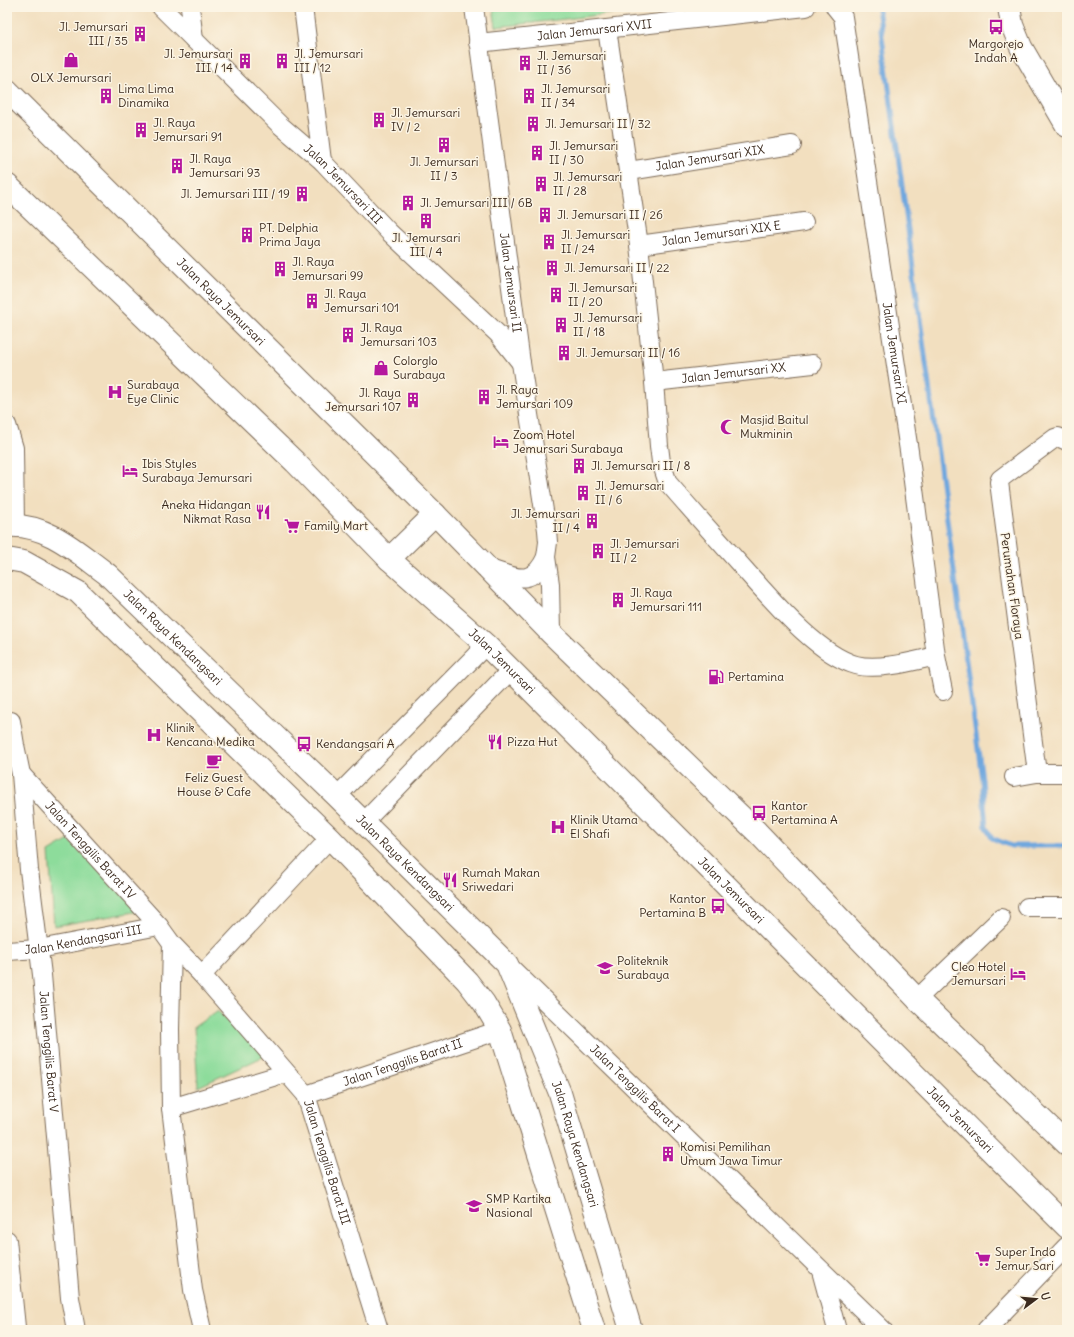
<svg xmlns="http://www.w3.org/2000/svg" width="1074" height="1337" viewBox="0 0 1074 1337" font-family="Delius,sans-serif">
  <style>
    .green { fill: #8ddc9b; stroke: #64835c }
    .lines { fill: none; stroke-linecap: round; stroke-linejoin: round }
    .stream { stroke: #70a7de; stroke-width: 5 }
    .minor-casing { stroke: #7b6956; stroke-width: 20 }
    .major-casing { stroke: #7b6956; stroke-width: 24 }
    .minor { stroke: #fff; stroke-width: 18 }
    .major { stroke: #fff; stroke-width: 22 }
    .labels { text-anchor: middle; stroke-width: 3; stroke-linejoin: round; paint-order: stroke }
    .poi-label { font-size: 12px; fill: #3b2a1e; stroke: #fcf5e5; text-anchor: start }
    .street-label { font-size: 12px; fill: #3b2a1e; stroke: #fcf5e5 }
  </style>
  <rect width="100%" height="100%" fill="#fcf5e5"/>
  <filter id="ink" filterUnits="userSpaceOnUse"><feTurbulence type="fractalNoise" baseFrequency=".025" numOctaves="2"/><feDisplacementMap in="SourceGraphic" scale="8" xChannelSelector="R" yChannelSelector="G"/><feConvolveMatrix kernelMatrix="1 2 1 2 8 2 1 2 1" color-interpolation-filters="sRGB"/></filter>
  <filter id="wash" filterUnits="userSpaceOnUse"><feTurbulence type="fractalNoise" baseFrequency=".012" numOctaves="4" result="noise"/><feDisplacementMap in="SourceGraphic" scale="16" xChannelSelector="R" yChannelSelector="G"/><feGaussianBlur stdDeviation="0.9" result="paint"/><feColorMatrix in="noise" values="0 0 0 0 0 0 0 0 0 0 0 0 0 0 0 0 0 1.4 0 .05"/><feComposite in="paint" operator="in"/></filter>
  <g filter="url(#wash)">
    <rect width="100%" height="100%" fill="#f2dfbf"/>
    <!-- green -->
    <g class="green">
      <path d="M493,7H669L496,27Z"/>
      <path d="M69,840L140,911L54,926L49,852Z"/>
      <path d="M217,1011L269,1054L198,1087L194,1027Z"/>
    </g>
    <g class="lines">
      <!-- stream -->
      <path class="stream" d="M878,7L982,779L986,827L992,838L1011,846H1067"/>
    </g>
  </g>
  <g filter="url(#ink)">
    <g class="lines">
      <defs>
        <g id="minor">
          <path id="s1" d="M161,7L280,125L322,161L389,232L498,334L521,363"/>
          <path d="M190,7L194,40"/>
          <path d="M303,7L322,161"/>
          <path id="s2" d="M474,7L521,363L547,530L548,542L546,557L550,584L551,633"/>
          <path id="s3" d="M835,7L843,17L909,451L936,656L943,691"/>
          <path d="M607,29L639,245L654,382L659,446L661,462L668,483C694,513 720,542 746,571C773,601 817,654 856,665C878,671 914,661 936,656"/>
          <path id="s4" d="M478,43L806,7"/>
          <path id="s5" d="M629,171L792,145"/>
          <path id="s6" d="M639,245L804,222"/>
          <path id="s7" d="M654,382L813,364"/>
          <path d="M7,425L14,448L15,525"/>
          <path d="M490,569C515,577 532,588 546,557"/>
          <path id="s8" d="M11,721L15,745L21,774L29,870L42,975L70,1298L76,1330"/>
          <path d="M1037,773L999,482L1000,479L1055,438L1058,437L1067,441"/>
          <path id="s9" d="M21,774L159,926L172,944L202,975L306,1095L379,1330"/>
          <path d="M1014,777L1037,773H1067"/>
          <path d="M337,796L486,645"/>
          <path d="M363,823L511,670"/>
          <path d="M1027,907H1067"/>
          <path d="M172,944L170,1029L171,1108L193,1290L202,1330"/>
          <path id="s10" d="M7,951L39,949L159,926"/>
          <path id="s11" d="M511,968L883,1330"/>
          <path d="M202,975L330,838"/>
          <path d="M917,999L1001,918"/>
          <path id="s12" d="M306,1095L500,1030"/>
          <path d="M171,1108L286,1073"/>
          <path d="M7,1240L16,1327L11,1330"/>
          <path d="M821,1271L837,1330"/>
          <path d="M986,1330L1067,1246"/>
        </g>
        <g id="major">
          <path d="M1009,7L1012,25L1021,47L1067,126"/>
          <path id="s13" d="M7,90L435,514L551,633L757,832L917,999L1067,1144"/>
          <path id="s14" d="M7,185L295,462L389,559L486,645L1067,1227"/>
          <path id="s15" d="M7,526C47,523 77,552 107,574L337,796L507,964L560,1093L631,1330"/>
          <path d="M7,559L24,562L78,592L330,838L467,981L484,1003L500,1030L594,1330"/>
          <path d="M389,559L435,514"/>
        </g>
      </defs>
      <!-- minor casing -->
      <use href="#minor" class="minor-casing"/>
      <!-- major casing -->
      <use href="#major" class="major-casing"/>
      <!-- minor -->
      <use href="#minor" class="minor"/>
      <!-- major -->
      <use href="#major" class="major"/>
    </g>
  </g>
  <!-- icons -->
  <defs>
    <symbol id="bus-bare" viewBox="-9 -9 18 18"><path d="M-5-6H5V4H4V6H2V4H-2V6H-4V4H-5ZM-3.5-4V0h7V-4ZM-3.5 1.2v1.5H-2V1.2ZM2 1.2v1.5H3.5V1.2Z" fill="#b5179e" stroke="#fcf5e5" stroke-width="2.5" paint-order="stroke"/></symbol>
    <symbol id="building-bare" viewBox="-9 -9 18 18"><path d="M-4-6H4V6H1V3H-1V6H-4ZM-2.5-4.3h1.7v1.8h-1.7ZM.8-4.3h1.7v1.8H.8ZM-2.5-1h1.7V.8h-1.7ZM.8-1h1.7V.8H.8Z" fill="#b5179e" stroke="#fcf5e5" stroke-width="2.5" paint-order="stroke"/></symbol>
    <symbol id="shop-bare" viewBox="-9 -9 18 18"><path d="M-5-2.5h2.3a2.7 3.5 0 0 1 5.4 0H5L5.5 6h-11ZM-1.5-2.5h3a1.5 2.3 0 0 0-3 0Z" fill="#b5179e" stroke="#fcf5e5" stroke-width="2.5" paint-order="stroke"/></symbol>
    <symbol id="hospital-bare" viewBox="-9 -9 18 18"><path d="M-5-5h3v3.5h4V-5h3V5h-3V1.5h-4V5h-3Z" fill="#b5179e" stroke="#fcf5e5" stroke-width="2.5" paint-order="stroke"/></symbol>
    <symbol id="mosque-bare" viewBox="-9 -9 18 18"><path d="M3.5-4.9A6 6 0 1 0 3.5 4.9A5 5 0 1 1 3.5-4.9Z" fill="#b5179e" stroke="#fcf5e5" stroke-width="2.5" paint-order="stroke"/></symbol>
    <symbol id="hotel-bare" viewBox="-9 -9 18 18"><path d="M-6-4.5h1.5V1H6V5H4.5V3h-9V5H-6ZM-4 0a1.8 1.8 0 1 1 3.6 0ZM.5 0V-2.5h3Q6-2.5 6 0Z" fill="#b5179e" stroke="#fcf5e5" stroke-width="2.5" paint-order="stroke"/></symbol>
    <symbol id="restaurant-bare" viewBox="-9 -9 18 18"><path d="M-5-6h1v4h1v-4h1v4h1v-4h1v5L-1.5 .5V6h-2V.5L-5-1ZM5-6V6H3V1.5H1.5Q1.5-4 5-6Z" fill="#b5179e" stroke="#fcf5e5" stroke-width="2.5" paint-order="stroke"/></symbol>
    <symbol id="supermarket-bare" viewBox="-9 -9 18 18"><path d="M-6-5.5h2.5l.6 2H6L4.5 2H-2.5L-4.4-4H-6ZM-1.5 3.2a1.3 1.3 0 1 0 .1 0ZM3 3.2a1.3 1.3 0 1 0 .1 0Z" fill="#b5179e" stroke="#fcf5e5" stroke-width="2.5" paint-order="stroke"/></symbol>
    <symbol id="fuel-bare" viewBox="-9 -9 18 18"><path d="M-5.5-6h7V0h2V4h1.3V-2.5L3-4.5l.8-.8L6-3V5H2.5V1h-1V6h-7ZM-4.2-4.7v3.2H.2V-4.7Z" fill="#b5179e" stroke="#fcf5e5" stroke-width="2.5" paint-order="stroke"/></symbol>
    <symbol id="cafe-bare" viewBox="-9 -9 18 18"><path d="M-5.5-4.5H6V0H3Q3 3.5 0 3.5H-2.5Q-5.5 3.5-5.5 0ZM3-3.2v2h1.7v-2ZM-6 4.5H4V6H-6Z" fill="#b5179e" stroke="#fcf5e5" stroke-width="2.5" paint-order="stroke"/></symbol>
    <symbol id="university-bare" viewBox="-9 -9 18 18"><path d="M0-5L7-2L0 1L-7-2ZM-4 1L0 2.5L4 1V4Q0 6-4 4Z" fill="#b5179e" stroke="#fcf5e5" stroke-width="2.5" paint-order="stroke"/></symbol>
    <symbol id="school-bare" viewBox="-9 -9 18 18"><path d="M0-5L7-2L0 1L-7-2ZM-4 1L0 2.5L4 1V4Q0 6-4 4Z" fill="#b5179e" stroke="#fcf5e5" stroke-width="2.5" paint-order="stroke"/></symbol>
  </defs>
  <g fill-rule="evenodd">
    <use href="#bus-bare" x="985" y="16" width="22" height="22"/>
    <use href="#building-bare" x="129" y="23" width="22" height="22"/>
    <use href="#shop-bare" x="60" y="49" width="22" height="22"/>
    <use href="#building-bare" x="234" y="50" width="22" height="22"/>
    <use href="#building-bare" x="271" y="50" width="22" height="22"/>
    <use href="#building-bare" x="514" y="52" width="22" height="22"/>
    <use href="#building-bare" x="95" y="85" width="22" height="22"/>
    <use href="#building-bare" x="518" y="85" width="22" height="22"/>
    <use href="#building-bare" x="368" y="109" width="22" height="22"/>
    <use href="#building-bare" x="522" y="113" width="22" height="22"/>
    <use href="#building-bare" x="130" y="119" width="22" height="22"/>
    <use href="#building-bare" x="433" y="134" width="22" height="22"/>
    <use href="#building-bare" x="526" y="142" width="22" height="22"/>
    <use href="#building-bare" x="166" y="155" width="22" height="22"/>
    <use href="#building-bare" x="530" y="173" width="22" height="22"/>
    <use href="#building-bare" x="291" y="183" width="22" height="22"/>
    <use href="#building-bare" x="397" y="192" width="22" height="22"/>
    <use href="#building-bare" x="534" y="204" width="22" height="22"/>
    <use href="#building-bare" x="415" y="210" width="22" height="22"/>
    <use href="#building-bare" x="236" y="224" width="22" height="22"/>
    <use href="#building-bare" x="538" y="231" width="22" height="22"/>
    <use href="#building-bare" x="541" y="257" width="22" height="22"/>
    <use href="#building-bare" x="269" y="258" width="22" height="22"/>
    <use href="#building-bare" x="545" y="284" width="22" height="22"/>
    <use href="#building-bare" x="301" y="290" width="22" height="22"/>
    <use href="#building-bare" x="550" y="314" width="22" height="22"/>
    <use href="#building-bare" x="337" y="324" width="22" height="22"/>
    <use href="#building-bare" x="553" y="342" width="22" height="22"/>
    <use href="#shop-bare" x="370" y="357" width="22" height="22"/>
    <use href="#hospital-bare" x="104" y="381" width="22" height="22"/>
    <use href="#building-bare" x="473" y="386" width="22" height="22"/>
    <use href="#building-bare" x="402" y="389" width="22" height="22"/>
    <use href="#mosque-bare" x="717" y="416" width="22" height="22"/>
    <use href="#hotel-bare" x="490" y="431" width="22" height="22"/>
    <use href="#building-bare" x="568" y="455" width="22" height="22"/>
    <use href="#hotel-bare" x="119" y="460" width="22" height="22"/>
    <use href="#building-bare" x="572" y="482" width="22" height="22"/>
    <use href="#restaurant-bare" x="252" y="501" width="22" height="22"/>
    <use href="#building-bare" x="581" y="510" width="22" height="22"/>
    <use href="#supermarket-bare" x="281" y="515" width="22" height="22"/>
    <use href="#building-bare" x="587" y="540" width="22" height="22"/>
    <use href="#building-bare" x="607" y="589" width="22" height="22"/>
    <use href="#fuel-bare" x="705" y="666" width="22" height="22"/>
    <use href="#hospital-bare" x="143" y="724" width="22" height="22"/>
    <use href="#restaurant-bare" x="484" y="731" width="22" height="22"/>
    <use href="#bus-bare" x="293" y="733" width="22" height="22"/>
    <use href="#cafe-bare" x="203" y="750" width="22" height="22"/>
    <use href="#bus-bare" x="748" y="802" width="22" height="22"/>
    <use href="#hospital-bare" x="547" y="816" width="22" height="22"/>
    <use href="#restaurant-bare" x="439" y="869" width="22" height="22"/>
    <use href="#bus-bare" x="707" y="895" width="22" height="22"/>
    <use href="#university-bare" x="594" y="957" width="22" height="22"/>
    <use href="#hotel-bare" x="1007" y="963" width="22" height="22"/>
    <use href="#building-bare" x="657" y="1143" width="22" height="22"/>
    <use href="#school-bare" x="463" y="1195" width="22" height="22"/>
    <use href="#supermarket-bare" x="972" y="1248" width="22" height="22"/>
  </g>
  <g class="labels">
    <!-- poi labels -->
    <g class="poi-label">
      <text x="128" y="31" text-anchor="end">Jl. Jemursari<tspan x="128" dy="14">III / 35</tspan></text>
      <text x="996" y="48" text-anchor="middle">Margorejo<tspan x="996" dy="14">Indah A</tspan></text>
      <text x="233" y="58" text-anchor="end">Jl. Jemursari<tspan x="233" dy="14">III / 14</tspan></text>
      <text x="294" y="58">Jl. Jemursari<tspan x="294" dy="14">III / 12</tspan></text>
      <text x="537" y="60">Jl. Jemursari<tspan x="537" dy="14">II / 36</tspan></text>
      <text x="71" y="82" text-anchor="middle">OLX Jemursari</text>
      <text x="118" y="93">Lima Lima<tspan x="118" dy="14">Dinamika</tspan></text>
      <text x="541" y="93">Jl. Jemursari<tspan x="541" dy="14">II / 34</tspan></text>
      <text x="391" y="117">Jl. Jemursari<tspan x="391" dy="14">IV / 2</tspan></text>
      <text x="153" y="127">Jl. Raya<tspan x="153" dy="14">Jemursari 91</tspan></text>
      <text x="545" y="128">Jl. Jemursari II / 32</text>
      <text x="549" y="150">Jl. Jemursari<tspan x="549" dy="14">II / 30</tspan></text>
      <text x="189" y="163">Jl. Raya<tspan x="189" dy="14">Jemursari 93</tspan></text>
      <text x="444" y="166" text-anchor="middle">Jl. Jemursari<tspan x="444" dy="14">II / 3</tspan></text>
      <text x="553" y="181">Jl. Jemursari<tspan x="553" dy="14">II / 28</tspan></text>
      <text x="290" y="198" text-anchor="end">Jl. Jemursari III / 19</text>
      <text x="420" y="207">Jl. Jemursari III / 6B</text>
      <text x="557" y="219">Jl. Jemursari II / 26</text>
      <text x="259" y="232">PT. Delphia<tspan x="259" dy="14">Prima Jaya</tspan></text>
      <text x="561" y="239">Jl. Jemursari<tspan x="561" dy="14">II / 24</tspan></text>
      <text x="426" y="242" text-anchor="middle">Jl. Jemursari<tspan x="426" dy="14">III / 4</tspan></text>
      <text x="292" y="266">Jl. Raya<tspan x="292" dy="14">Jemursari 99</tspan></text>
      <text x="564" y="272">Jl. Jemursari II / 22</text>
      <text x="568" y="292">Jl. Jemursari<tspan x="568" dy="14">II / 20</tspan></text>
      <text x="324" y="298">Jl. Raya<tspan x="324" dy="14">Jemursari 101</tspan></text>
      <text x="573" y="322">Jl. Jemursari<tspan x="573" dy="14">II / 18</tspan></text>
      <text x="360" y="332">Jl. Raya<tspan x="360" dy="14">Jemursari 103</tspan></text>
      <text x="576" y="357">Jl. Jemursari II / 16</text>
      <text x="393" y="365">Colorglo<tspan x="393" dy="14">Surabaya</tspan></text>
      <text x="127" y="389">Surabaya<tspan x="127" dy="14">Eye Clinic</tspan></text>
      <text x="496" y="394">Jl. Raya<tspan x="496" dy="14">Jemursari 109</tspan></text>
      <text x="401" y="397" text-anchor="end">Jl. Raya<tspan x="401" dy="14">Jemursari 107</tspan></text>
      <text x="740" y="424">Masjid Baitul<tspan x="740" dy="14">Mukminin</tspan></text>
      <text x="513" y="439">Zoom Hotel<tspan x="513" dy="14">Jemursari Surabaya</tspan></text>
      <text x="142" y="468">Ibis Styles<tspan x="142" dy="14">Surabaya Jemursari</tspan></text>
      <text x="591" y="470">Jl. Jemursari II / 8</text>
      <text x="595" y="490">Jl. Jemursari<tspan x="595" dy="14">II / 6</tspan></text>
      <text x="251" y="509" text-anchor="end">Aneka Hidangan<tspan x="251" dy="14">Nikmat Rasa</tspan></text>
      <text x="580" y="518" text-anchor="end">Jl. Jemursari<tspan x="580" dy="14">II / 4</tspan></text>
      <text x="304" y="530">Family Mart</text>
      <text x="610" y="548">Jl. Jemursari<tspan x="610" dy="14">II / 2</tspan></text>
      <text x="630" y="597">Jl. Raya<tspan x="630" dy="14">Jemursari 111</tspan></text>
      <text x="728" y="681">Pertamina</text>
      <text x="166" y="732">Klinik<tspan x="166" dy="14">Kencana Medika</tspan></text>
      <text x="507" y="746">Pizza Hut</text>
      <text x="316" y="748">Kendangsari A</text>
      <text x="214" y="782" text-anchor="middle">Feliz Guest<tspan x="214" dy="14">House &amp; Cafe</tspan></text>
      <text x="771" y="810">Kantor<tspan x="771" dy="14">Pertamina A</tspan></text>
      <text x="570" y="824">Klinik Utama<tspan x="570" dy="14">El Shafi</tspan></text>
      <text x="462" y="877">Rumah Makan<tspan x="462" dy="14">Sriwedari</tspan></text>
      <text x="706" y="903" text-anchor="end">Kantor<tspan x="706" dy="14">Pertamina B</tspan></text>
      <text x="617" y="965">Politeknik<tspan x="617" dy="14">Surabaya</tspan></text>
      <text x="1006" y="971" text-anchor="end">Cleo Hotel<tspan x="1006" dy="14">Jemursari</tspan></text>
      <text x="680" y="1151">Komisi Pemilihan<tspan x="680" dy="14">Umum Jawa Timur</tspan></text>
      <text x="486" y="1203">SMP Kartika<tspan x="486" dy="14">Nasional</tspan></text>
      <text x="995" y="1256">Super Indo<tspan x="995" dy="14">Jemur Sari</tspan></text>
    </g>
    <!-- street labels -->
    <g class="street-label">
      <text dy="4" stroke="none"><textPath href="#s4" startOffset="117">Jalan Jemursari XVII</textPath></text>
      <text dy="4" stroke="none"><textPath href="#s5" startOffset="82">Jalan Jemursari XIX</textPath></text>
      <text dy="4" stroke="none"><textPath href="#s1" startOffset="254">Jalan Jemursari III</textPath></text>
      <text dy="4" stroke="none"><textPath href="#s6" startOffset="83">Jalan Jemursari XIX E</textPath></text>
      <text dy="4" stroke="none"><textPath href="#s2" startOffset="278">Jalan Jemursari II</textPath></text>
      <text dy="4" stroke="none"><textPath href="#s13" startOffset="301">Jalan Raya Jemursari</textPath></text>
      <text dy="4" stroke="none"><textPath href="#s3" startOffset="353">Jalan Jemursari XI</textPath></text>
      <text dy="4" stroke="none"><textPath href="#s7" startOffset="80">Jalan Jemursari XX</textPath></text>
      <text transform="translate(1012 586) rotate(82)" y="4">Perumahan Floraya</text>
      <text dy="4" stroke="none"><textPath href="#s15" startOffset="205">Jalan Raya Kendangsari</textPath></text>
      <text dy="4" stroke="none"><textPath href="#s14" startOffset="687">Jalan Jemursari</textPath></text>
      <text dy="4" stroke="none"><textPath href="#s9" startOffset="103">Jalan Tenggilis Barat IV</textPath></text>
      <text dy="4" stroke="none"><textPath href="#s15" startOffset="529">Jalan Raya Kendangsari</textPath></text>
      <text dy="4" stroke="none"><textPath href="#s14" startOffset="1011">Jalan Jemursari</textPath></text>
      <text dy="4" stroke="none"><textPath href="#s10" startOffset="77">Jalan Kendangsari III</textPath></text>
      <text dy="4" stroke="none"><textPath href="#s8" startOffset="333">Jalan Tenggilis Barat V</textPath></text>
      <text dy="4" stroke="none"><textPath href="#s12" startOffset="102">Jalan Tenggilis Barat II</textPath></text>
      <text dy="4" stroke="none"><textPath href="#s11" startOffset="173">Jalan Tenggilis Barat I</textPath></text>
      <text dy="4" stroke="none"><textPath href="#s14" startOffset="1335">Jalan Jemursari</textPath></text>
      <text dy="4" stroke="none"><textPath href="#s15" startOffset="865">Jalan Raya Kendangsari</textPath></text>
      <text dy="4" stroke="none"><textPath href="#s9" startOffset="500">Jalan Tenggilis Barat III</textPath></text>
    </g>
  </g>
  <!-- margin -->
  <rect width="1074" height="1337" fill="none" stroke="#fcf5e5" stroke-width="24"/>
  <!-- north arrow -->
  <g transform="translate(1036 1299) rotate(74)" stroke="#fcf5e5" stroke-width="3" paint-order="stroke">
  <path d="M0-3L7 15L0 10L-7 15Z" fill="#3b2a1e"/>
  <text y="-6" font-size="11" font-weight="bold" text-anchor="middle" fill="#3b2a1e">U</text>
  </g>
</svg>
